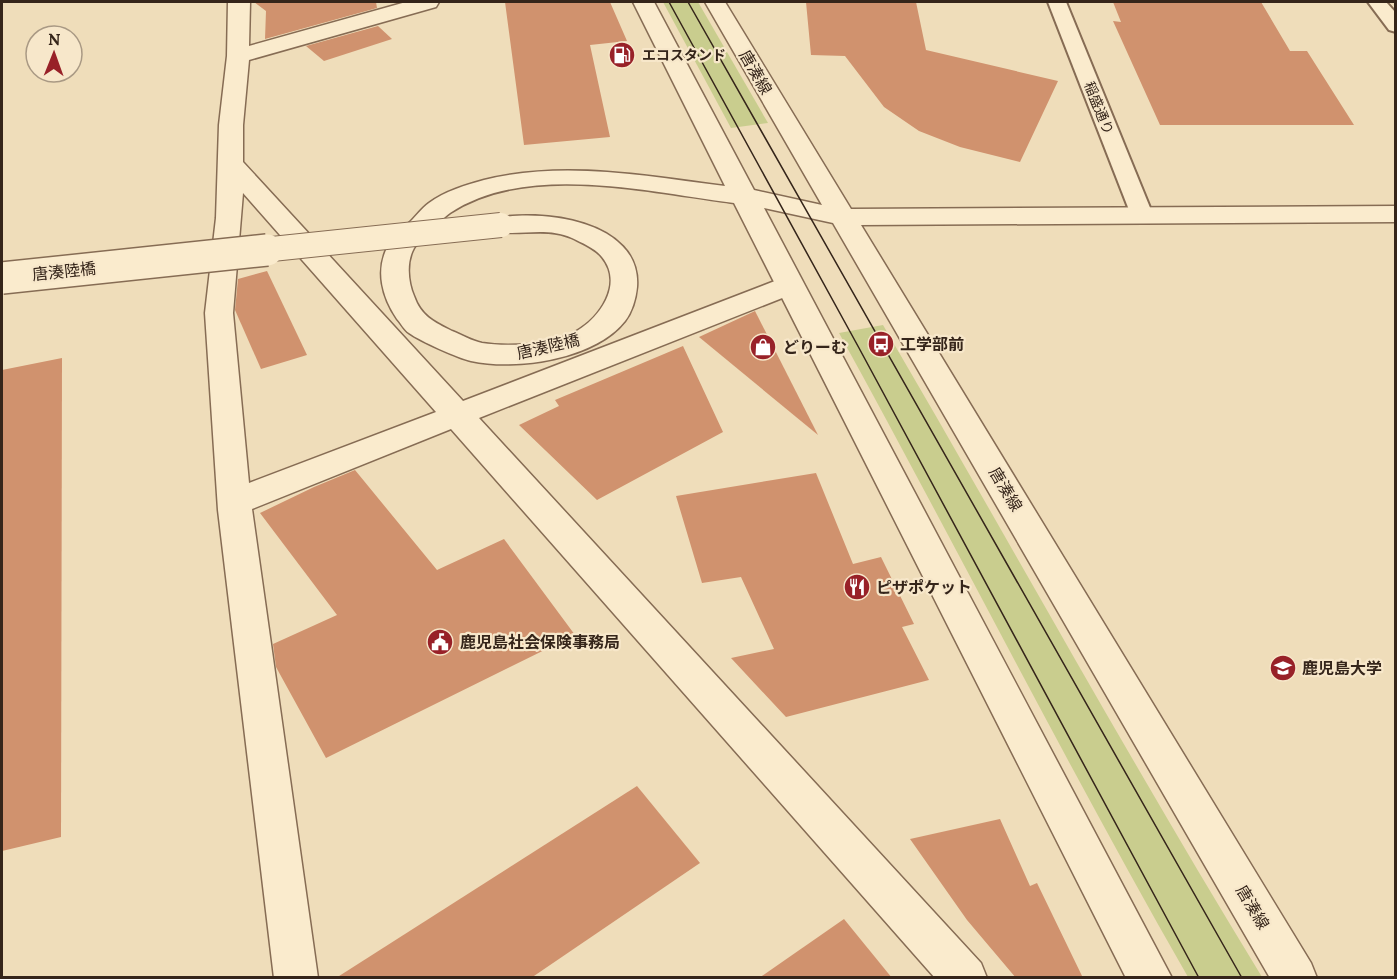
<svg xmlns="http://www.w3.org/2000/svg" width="1397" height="979" viewBox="0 0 1397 979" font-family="Lora,'Noto Sans JP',serif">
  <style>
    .green { fill: #c9cd8e }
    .building { fill: #d0926e }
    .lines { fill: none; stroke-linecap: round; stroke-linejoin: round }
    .service-casing { stroke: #866c54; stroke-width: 4 }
    .minor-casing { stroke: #866c54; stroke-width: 3 }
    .tertiary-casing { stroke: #866c54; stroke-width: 3 }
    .service { fill: #faebcd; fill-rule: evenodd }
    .minor { fill: #faebcd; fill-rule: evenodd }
    .tertiary { fill: #faebcd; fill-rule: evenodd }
    .tram { stroke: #35251a; stroke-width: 1.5 }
    .tertiary-bridge-far1-casing { stroke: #866c54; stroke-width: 26; stroke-linecap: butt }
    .tertiary-bridge-casing { stroke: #866c54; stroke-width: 34; stroke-linecap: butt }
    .tertiary-bridge-far1 { stroke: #faebcd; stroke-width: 24 }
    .tertiary-bridge { stroke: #faebcd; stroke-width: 31 }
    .labels { text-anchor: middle; stroke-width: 4.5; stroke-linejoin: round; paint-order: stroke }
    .far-poi-label { font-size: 14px; font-weight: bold; fill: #35251a; stroke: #f7e7ca; text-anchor: start }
    .far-street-label { font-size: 14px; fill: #35251a; stroke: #f7e7ca }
    .street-label { font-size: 16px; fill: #35251a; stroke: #f7e7ca }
    .poi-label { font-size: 16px; font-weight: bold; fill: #35251a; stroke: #f7e7ca; text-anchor: start }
  </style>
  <rect width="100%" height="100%" fill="#efddba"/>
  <!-- green -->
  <g class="green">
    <path d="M663,2H698L768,123L731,128Z"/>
    <path d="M883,325C1010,542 1131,763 1262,977H1188C1067,766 957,547 839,333Z"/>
  </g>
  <!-- building -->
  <g class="building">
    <path d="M254,2H376L377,8L265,39L266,11Z"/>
    <path d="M505,2H610L627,41L590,45L610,137L524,145Z"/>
    <path d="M806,2H916L926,50L1058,81L1020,162L960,147L919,131L884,107L845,56L811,55Z"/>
    <path d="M1113,2H1261L1290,51H1307L1354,125H1160L1113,21L1121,22Z"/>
    <path d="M378,26L392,39L324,61L306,46Z"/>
    <path d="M267,271L307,355L261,369L235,310L238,279Z"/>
    <path d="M755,311L818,435L699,337Z"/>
    <path d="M683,346L723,432L597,500L519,425L559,406L555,400Z"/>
    <path d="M62,358L61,837L2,851V370Z"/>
    <path d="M355,470L437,570L504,539L575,635L326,758L276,667L273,644L337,615L260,513L314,487Z"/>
    <path d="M816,473L853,564L881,557L914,624L902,627L929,680L786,717L731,658L774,649L741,577L702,583L676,496Z"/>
    <path d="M637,786L700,863L531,978H336Z"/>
    <path d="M1000,819L1030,886L1037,883L1083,978H1016L967,920L910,839Z"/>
    <path d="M844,919L892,978H759Z"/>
  </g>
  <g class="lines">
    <defs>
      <g id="service">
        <path d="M1048,2H1066L1153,215L1150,220L1142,222L1134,220L1131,215Z"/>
        <path d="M1368,2H1386L1396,13V32L1389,30Z"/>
      </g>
      <path id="minor" d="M228,2H250L249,46L406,2H439L436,7L249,60L243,125V162L463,401L780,279L790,276L800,279L804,285L800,291L479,418L981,963L987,978H935L451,429L252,509L318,978H274L218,510L205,313L216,218L219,125L227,56ZM243,193L436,412L249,483L233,313Z"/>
      <path id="tertiary" d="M633,2H654L754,190L822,205L705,2H725L851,209L1396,206V222L861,225L1311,963L1317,978H1270L833,223L764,208L1172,978H1126L734,203C648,192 527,162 450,213C443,218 436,226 430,232C425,237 418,242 414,248C406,262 408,282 414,296C421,316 434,322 452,331C462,335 472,341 482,343C507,347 552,345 575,332C600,318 624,284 602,257C595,248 582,243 572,238C545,226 518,237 492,231L488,225L492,219C539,208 642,220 637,287C636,298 632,312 625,321C595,359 517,371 471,361C458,358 420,341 409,333C404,330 401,323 397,319C382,297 375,270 388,246C393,237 402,229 410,222C416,216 422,208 429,203C445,191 466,185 484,180C564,160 645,176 725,186Z"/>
    </defs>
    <!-- service casing -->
    <use href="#service" class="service-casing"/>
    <!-- minor casing -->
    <use href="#minor" class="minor-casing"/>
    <!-- tertiary casing -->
    <use href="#tertiary" class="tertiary-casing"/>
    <!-- service -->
    <use href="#service" class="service"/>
    <!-- minor -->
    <use href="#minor" class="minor"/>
    <!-- tertiary -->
    <use href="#tertiary" class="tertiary"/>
    <!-- tram -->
    <g class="tram">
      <path d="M669,2L859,348L1199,978"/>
      <path d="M688,2L1242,978"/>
    </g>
    <defs>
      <path id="tertiary-bridge-far1" d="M253,251L501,225"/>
      <path id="tertiary-bridge" d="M2,278L267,250"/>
    </defs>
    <!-- tertiary-bridge-far1 casing -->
    <use href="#tertiary-bridge-far1" class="tertiary-bridge-far1-casing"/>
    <!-- tertiary-bridge casing -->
    <use href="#tertiary-bridge" class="tertiary-bridge-casing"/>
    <!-- tertiary-bridge-far1 -->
    <use href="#tertiary-bridge-far1" class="tertiary-bridge-far1"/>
    <!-- tertiary-bridge -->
    <use href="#tertiary-bridge" class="tertiary-bridge"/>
  </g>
  <!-- icons -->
  <defs>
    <symbol id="fuel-disc" viewBox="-11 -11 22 22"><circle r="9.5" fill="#982128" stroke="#f7e7ca"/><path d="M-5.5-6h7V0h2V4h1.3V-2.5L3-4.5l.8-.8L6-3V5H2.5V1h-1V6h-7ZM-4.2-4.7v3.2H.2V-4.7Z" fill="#fff"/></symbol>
    <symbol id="bus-disc" viewBox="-11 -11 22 22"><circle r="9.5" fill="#982128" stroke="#f7e7ca"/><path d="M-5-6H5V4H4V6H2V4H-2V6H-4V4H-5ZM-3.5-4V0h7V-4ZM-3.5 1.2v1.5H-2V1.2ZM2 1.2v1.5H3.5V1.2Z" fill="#fff"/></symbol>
    <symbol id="shop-disc" viewBox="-11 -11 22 22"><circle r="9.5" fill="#982128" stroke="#f7e7ca"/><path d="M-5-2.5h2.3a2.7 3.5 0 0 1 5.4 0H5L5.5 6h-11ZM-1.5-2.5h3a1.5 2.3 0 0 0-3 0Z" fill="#fff"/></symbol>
    <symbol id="restaurant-disc" viewBox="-11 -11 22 22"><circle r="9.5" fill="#982128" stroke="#f7e7ca"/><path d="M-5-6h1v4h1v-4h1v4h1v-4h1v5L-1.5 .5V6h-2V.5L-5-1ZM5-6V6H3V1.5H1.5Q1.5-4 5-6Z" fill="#fff"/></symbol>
    <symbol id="civic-disc" viewBox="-11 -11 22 22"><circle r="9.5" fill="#982128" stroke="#f7e7ca"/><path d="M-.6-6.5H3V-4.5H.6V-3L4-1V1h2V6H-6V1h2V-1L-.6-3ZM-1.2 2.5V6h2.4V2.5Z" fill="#fff"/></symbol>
    <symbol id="university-disc" viewBox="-11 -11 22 22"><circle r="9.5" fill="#982128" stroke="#f7e7ca"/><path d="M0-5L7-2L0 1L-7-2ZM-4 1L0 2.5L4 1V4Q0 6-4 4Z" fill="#fff"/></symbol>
  </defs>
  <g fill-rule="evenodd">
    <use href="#fuel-disc" x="607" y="40" width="30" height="30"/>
    <use href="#bus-disc" x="866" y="329" width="30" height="30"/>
    <use href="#shop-disc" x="748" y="332" width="30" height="30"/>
    <use href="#restaurant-disc" x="842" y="572" width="30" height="30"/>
    <use href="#civic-disc" x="425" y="627" width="30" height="30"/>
    <use href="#university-disc" x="1268" y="653" width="30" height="30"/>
  </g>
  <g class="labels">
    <!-- far-poi labels -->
    <g class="far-poi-label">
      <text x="642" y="60">エコスタンド</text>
    </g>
    <!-- far-street labels -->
    <g class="far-street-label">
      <text transform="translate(1099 108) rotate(68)" y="5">稲盛通り</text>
    </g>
    <!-- street labels -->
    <g class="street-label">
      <text transform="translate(756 72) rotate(60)" y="6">唐湊線</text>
      <text transform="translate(64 271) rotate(-6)" y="6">唐湊陸橋</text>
      <text transform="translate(548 346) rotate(-13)" y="6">唐湊陸橋</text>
      <text transform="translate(1006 489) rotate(59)" y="6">唐湊線</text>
      <text transform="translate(1253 907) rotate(59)" y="6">唐湊線</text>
    </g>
    <!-- poi labels -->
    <g class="poi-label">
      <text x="900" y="350">工学部前</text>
      <text x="783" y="353">どりーむ</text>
      <text x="876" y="593">ピザポケット</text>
      <text x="460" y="648">鹿児島社会保険事務局</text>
      <text x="1302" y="674">鹿児島大学</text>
    </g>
  </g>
  <!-- border -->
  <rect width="1397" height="979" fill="none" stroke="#35251a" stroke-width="6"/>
  <!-- north arrow -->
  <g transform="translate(54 54) rotate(1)"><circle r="28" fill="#f7e7ca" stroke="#a99984" stroke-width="1.5"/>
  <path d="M0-4.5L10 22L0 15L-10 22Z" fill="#982128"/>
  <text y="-9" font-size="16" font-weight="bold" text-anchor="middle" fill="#35251a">N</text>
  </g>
</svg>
